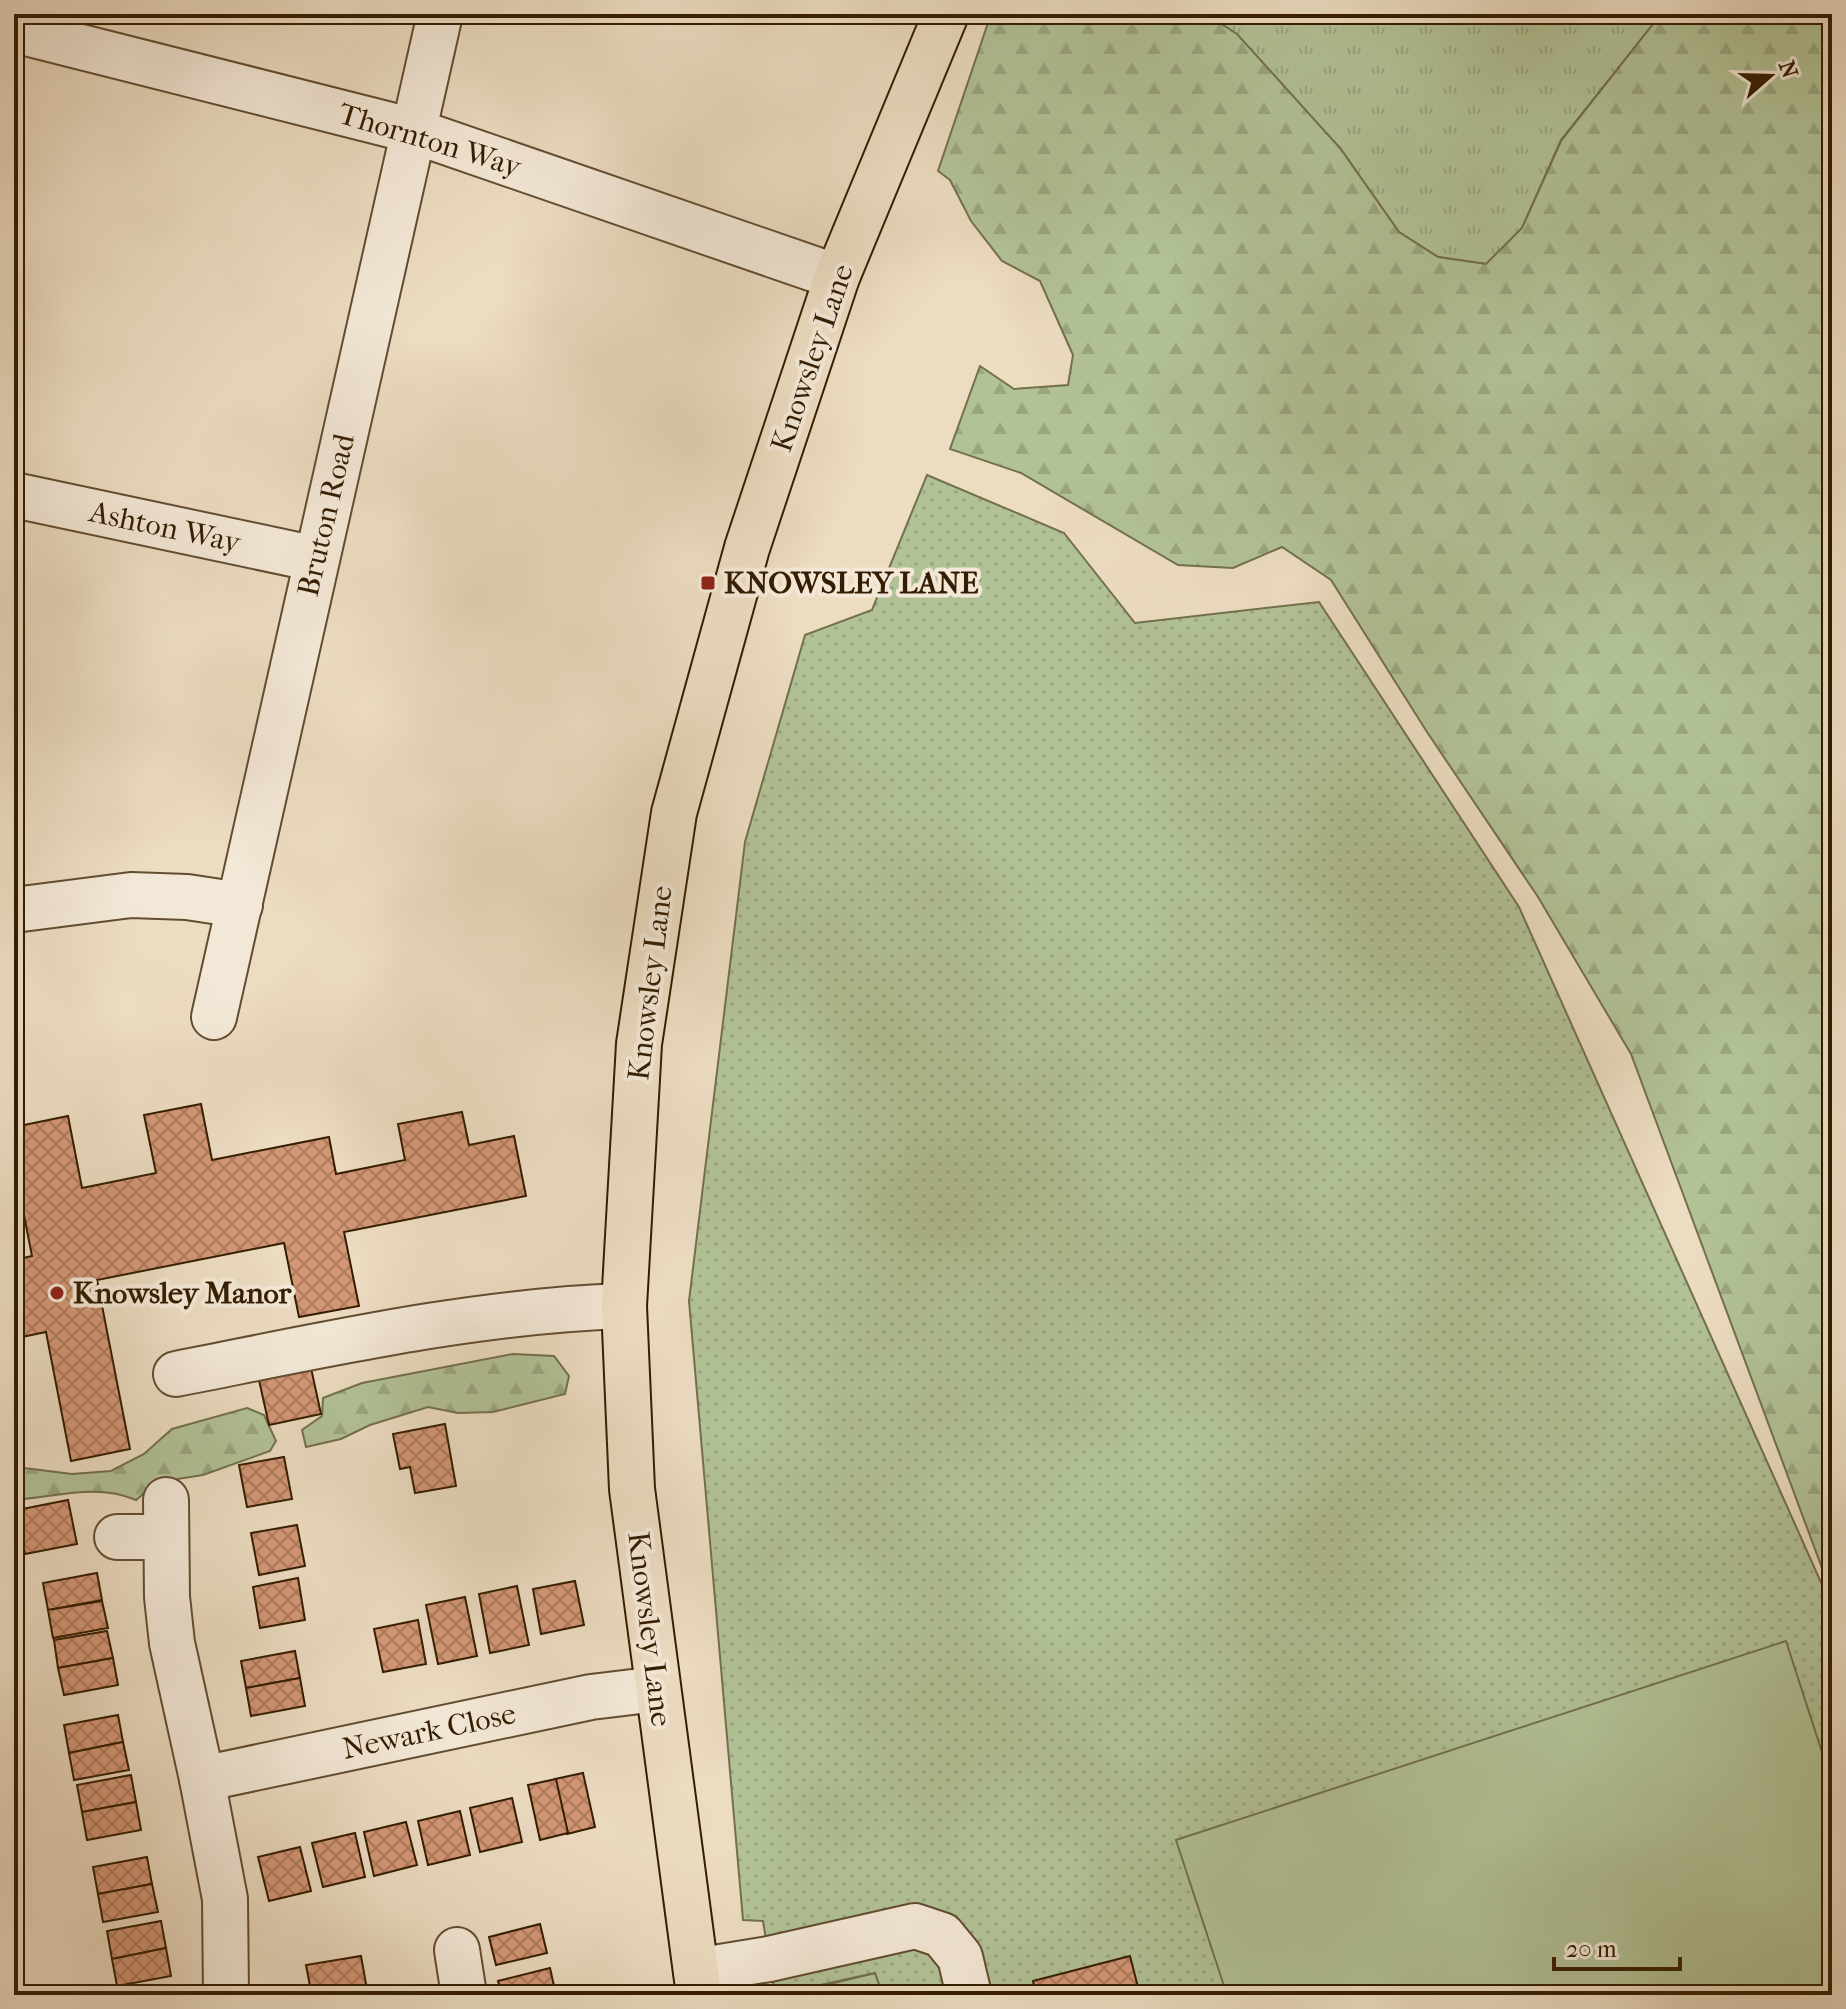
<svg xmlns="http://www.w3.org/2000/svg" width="1846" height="2009" viewBox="0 0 1846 2009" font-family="'IM FELL French Canon',serif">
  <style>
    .grass { fill: url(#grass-tufts); stroke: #73704c; stroke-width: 2 }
    .forest { fill: url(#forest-firs); stroke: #73704c; stroke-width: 2 }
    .park { fill: url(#park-dots); stroke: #73704c; stroke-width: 2 }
    .garden { fill: #b2c297; stroke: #73704c; stroke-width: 2 }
    .building { fill: url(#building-cross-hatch); stroke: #341d00; stroke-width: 2 }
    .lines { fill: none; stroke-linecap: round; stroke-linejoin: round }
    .minor-casing { stroke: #624d30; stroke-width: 48 }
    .major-casing { stroke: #341d00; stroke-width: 48 }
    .minor { stroke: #f3e8d7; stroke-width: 44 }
    .major { stroke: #ecdcc2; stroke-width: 44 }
    .poi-dot { fill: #8f2418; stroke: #f3e8d7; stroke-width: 3 }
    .labels { text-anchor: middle; stroke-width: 8; stroke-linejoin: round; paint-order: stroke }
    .street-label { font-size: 30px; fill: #341d00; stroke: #f3e8d7 }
    .poi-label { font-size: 30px; font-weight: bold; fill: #341d00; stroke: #f3e8d7; text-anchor: start }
  </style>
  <defs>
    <pattern id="grass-tufts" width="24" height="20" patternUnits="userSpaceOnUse" patternTransform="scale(2)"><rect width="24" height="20" fill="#b2c297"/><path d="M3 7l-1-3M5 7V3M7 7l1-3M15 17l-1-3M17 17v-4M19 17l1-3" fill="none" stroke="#9aa680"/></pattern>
    <pattern id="forest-firs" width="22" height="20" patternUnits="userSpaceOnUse" patternTransform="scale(2)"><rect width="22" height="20" fill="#b2c297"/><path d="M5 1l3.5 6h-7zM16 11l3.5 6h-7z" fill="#9aa680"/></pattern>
    <pattern id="park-dots" width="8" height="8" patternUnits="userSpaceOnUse" patternTransform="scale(2)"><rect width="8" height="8" fill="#b2c297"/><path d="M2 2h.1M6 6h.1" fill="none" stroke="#9aa680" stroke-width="1.8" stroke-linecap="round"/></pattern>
    <pattern id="building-cross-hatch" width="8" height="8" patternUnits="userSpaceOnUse" patternTransform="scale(2)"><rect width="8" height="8" fill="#d49776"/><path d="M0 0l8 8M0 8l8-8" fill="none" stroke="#ad7b5e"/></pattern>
  </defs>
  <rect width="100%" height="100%" fill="#ecdcc2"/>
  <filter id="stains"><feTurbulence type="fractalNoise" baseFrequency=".0025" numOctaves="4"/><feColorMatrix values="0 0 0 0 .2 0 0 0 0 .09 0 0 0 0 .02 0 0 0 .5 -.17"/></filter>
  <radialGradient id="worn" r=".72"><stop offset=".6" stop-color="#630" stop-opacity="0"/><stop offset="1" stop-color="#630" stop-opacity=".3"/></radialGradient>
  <!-- grass -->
  <path class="grass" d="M1206,14H1661L1561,140L1522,228L1487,264L1438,257L1399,232L1340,148Z"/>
  <!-- forest -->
  <g class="forest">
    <path d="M991,14H1206L1237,34L1340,148L1399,232L1438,257L1486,264L1522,228L1561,141L1661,14H1832V1595L1631,1054L1538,897L1427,732L1331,580L1282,547L1233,568L1178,565L1021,473L950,449L980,366L1014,389L1068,385L1073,355L1040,281L1002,261L971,221L950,180L938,171Z"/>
    <path d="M513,1354L554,1356L569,1376L565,1394L493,1412L458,1413L428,1407L370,1425L341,1439L306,1447L302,1430L322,1416L323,1398L362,1383Z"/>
    <path d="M247,1408L264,1415L276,1441L270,1451L203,1475L158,1482L136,1500C97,1483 56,1497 14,1500V1463L24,1468L72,1474L111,1471L144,1454L172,1429Z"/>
    <path d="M875,1973L883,1995H785Z"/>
  </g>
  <!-- park -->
  <path class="park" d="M927,475L1064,533L1135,623L1319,602L1519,907L1832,1607V1995H883L875,1973L775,1995L763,1921L743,1920L689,1301L745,842L805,635L872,610Z"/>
  <!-- garden -->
  <path class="garden" d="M1786,1641L1832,1783V1995H1227L1176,1840Z"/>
  <!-- building -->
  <g class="building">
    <path d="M201,1104L212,1160L329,1137L336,1174L405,1160L398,1124L462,1112L469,1145L514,1136L526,1196L344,1232L359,1306L299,1317L284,1243L97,1280L130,1449L71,1461L46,1332L17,1338L14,1322V1260L32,1256L14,1164V1127L68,1116L82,1188L156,1173L144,1115Z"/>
    <path d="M311,1368L321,1414L269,1425L259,1380Z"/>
    <path d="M445,1424L456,1486L415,1493L410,1467L400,1469L393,1434Z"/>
    <path d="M284,1457L292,1499L247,1507L239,1465Z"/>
    <path d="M68,1500L77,1544L25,1554L17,1510Z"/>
    <path d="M297,1525L305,1566L259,1575L251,1533Z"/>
    <path d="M97,1573L102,1600L48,1610L43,1583Z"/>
    <path d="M298,1578L305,1620L260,1628L253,1587Z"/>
    <path d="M575,1581L584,1625L541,1634L533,1589Z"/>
    <path d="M517,1586L529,1645L490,1653L479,1594Z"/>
    <path d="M465,1597L477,1656L438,1664L426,1605Z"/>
    <path d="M102,1601L108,1628L53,1638L48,1610Z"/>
    <path d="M418,1620L426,1664L383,1672L374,1629Z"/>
    <path d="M107,1631L113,1658L58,1668L54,1640Z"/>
    <path d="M295,1651L300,1678L246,1688L241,1661Z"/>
    <path d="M113,1658L118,1685L64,1695L58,1668Z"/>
    <path d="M300,1678L305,1706L251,1716L246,1688Z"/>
    <path d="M118,1715L123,1742L69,1753L64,1725Z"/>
    <path d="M123,1742L129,1770L74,1780L69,1753Z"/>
    <path d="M583,1773L595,1827L567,1834L555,1779Z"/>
    <path d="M131,1775L136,1802L82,1812L77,1785Z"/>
    <path d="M556,1779L568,1833L540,1840L528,1785Z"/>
    <path d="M512,1798L522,1842L480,1852L470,1808Z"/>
    <path d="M136,1802L141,1830L87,1840L82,1812Z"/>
    <path d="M460,1811L470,1855L428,1865L418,1821Z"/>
    <path d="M406,1822L417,1865L374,1876L364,1832Z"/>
    <path d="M355,1833L365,1877L323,1887L312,1843Z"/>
    <path d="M300,1847L311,1891L269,1901L258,1857Z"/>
    <path d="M147,1857L152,1884L98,1894L93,1867Z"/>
    <path d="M152,1884L158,1912L103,1922L98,1894Z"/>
    <path d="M161,1921L166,1948L112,1959L107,1931Z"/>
    <path d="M540,1924L547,1953L496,1965L489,1937Z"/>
    <path d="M166,1948L171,1976L117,1986L112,1959Z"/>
    <path d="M361,1956L368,1995H305L304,1987L310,1986L306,1965Z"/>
    <path d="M1130,1956L1140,1995H1036L1033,1981Z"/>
    <path d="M550,1968L556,1995H502L498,1981Z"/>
  </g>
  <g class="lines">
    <defs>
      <g id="minor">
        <path d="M14,30L414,131L837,277"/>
        <path d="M14,495L316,559"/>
        <path d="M14,910L131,895L187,897L240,905"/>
        <path d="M214,1017L440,14"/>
        <path d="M176,1374C324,1345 473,1311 624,1306"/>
        <path d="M166,1500L167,1597L172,1643L202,1779L225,1899L226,1995"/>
        <path d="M117,1537H166"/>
        <path d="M202,1779L591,1697L657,1689"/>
        <path d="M457,1950L464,1995"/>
        <path d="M696,1971L769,1959L915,1926L942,1935L960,1957L969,1995"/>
      </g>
      <path id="major" d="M699,1995L632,1489L624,1306L639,1044L674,813L747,548L837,277L946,14"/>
    </defs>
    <!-- minor casing -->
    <use href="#minor" class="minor-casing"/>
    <!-- major casing -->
    <use href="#major" class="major-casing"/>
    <!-- minor -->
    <use href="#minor" class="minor"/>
    <!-- major -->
    <use href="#major" class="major"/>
  </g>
  <!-- markers -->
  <g class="poi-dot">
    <rect x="700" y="575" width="16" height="16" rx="4"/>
    <circle cx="57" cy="1293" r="8"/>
  </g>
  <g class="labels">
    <!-- street labels -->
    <g class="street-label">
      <text transform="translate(430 140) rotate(17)" y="10">Thornton Way</text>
      <text transform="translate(812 358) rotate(-71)" y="10">Knowsley Lane</text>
      <text transform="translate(326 515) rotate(-77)" y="10">Bruton Road</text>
      <text transform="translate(165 527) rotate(12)" y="10">Ashton Way</text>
      <text transform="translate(650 983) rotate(-83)" y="10">Knowsley Lane</text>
      <text transform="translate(650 1629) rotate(83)" y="10">Knowsley Lane</text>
      <text transform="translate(429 1731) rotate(-12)" y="10">Newark Close</text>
    </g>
    <!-- poi labels -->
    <g class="poi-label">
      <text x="724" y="593">KNOWSLEY LANE</text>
      <text x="73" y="1303">Knowsley Manor</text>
    </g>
  </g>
  <!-- margin -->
  <rect width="1846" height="2009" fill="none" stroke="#ecdcc2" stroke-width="48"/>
  <rect x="16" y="16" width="1814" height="1977" fill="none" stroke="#341d00" stroke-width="4"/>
  <rect x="24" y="24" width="1798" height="1961" fill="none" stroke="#341d00" stroke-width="2"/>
  <!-- north arrow -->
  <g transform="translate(1770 76) rotate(70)" stroke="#f3e8d7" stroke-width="6" paint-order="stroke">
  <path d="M0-6L14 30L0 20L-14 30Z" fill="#341d00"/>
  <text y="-12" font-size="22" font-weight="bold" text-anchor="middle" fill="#341d00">N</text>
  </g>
  <!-- scale -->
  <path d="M1554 1957v12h126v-12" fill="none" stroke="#341d00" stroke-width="4"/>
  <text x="1566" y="1957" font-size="24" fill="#341d00" stroke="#f3e8d7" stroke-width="6" paint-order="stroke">20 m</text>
  <rect width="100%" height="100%" filter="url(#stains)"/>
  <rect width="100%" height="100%" fill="url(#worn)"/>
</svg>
